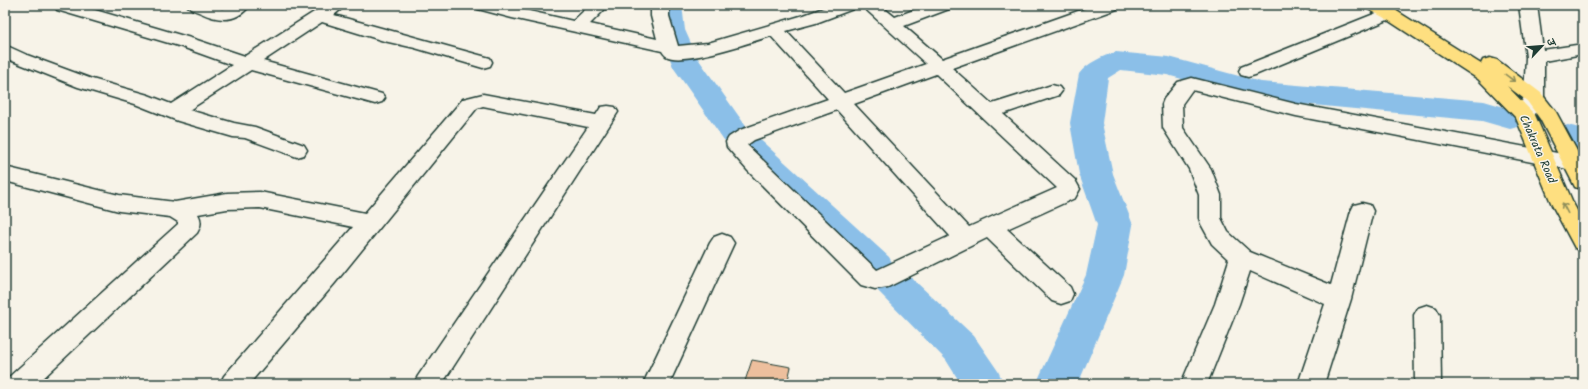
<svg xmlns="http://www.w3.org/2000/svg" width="1588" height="389" viewBox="0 0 1588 389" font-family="Kalam,'Playpen Sans Deva',sans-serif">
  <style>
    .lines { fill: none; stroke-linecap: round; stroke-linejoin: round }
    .river { fill: #8bbfe8; fill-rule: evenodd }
    .building { fill: #edbf9d; stroke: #1f3d34 }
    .minor-casing { stroke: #1f3d34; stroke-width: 3 }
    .major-casing { stroke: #1f3d34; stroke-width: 3 }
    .minor { fill: #f7f3e8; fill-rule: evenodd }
    .major { fill: #fedf80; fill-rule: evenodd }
    .oneway { stroke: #8e8e5a }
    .labels { text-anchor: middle; stroke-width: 3; stroke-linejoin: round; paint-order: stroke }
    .street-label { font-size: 12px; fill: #1f3d34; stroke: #f7f3e8 }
  </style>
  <rect width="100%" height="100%" fill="#f7f3e8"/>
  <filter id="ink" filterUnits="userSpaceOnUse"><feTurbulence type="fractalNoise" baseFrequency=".025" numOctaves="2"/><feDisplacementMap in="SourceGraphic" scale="8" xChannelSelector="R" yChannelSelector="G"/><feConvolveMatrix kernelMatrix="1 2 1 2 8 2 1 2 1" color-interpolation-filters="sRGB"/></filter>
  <g filter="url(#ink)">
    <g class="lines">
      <!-- river -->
      <g class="river">
        <path d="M656,5H682L685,30L693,48L692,50L750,132L754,134L889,257L894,266L902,269L974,336L998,371L1004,384H961L946,360L876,289L871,279L863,277L732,148L727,141L724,140L673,67L669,56L670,54C657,42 657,22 656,5Z"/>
        <path d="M1116,52L1169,57L1261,82L1484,101L1521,112L1526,119L1521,126L1510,129L1482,121L1261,100L1167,75L1121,70L1108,78L1102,123L1113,174L1133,225L1124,275L1078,384H1036L1086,275L1097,225L1079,174L1070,123L1079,74C1087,63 1103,56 1116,52Z"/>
        <path d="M1568,125L1583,129V153C1571,149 1559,146 1552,135L1557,128Z"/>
      </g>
    </g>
    <!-- building -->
    <path class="building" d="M752,360L791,367L787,384H744Z"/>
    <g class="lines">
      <defs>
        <g id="minor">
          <path d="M55,5H78L194,39L245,56L325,5H346L334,15L490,58L492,62L490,66L483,68L415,48L384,41L322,22L263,61L382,94L385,98L382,102L375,104L251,70L189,110L234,123L255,127L304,145L307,150L304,155L297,157L245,138L233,137L178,121L135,104L78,87L5,58V45L27,55L92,79L148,95L171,104L232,65L182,47L57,10Z"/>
          <path d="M187,5H211L223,9L230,5H250C237,23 218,21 201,13C196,11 191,10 187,5Z"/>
          <path d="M475,5H503L573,21L590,5H609L590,24L657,39L651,16V5H669V16L678,46L708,43L804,15L831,5H856L853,9L816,23L786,31L844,93L926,64L861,5H880L895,17L927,5H952L949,9L904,26L942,59L1095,5H1120L1117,9L952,68L992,104L1052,85L1059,87L1062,91L1059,95L1003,114L1075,180L1080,189L1075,198L1007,229L1070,287L1073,294L1070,301L1061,304L1052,301L987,238L888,287L875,289L861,285L748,171L727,147L726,142L729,137L740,130L828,99L771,36C751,42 683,66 666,56C664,54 663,53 662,51L512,18L478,9ZM936,74L1057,188L969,227L854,104ZM837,110L950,236L877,270L747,145L754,140Z"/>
          <path d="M1519,5H1537L1543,50L1583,44V54L1544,61V97L1532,120L1525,121L1518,120L1515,115L1524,97L1526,57Z"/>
          <path d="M1389,8L1395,9L1398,13L1395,17L1255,75L1248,77L1241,75L1239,71L1241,67Z"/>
          <path d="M1192,78L1296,104L1573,156L1580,158L1583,164L1580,168L1573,170L1296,116L1192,90L1182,104L1183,128L1211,169L1221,195V218L1228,232L1250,252L1331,285L1351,211L1354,205L1362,203L1370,205L1373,211L1351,299L1324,384H1298L1325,304L1250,271L1239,304L1207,384H1181L1215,304L1229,260L1212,244L1201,224L1199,218V195L1189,169L1163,128L1162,104L1164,99L1178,82Z"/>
          <path d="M483,94L596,115L601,107L608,106L615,107L618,112L442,384H414L418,376L588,127L483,106L477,108L335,283L249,384H220L224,376L353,227L260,208L227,209L198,214C202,221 201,226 197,233L37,384H6L10,376L178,224V222L170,217L119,211L5,181V167L119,195L175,202L227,193L260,192L365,213L463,99Z"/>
          <path d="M722,234L730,237L734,243L669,384H643L710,243L714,237Z"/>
          <path d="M1427,305L1436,308L1440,315L1441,384H1415L1414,315L1418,308Z"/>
        </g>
        <path id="major" d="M1365,5H1387L1481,64L1483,60L1490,58L1497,60L1541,93L1556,112L1583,162V190L1575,187L1540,119L1527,101L1507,86L1535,115L1574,205L1583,221V251L1575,248L1552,205L1516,118L1478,79L1383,17L1368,9Z"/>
      </defs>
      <!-- minor casing -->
      <use href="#minor" class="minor-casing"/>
      <!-- major casing -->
      <use href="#major" class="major-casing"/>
      <!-- minor -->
      <use href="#minor" class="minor"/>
      <!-- major -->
      <use href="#major" class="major"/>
    </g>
    <!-- one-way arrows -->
    <defs><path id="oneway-shaft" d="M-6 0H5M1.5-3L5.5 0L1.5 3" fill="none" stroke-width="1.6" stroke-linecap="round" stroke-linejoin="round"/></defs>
    <g class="oneway">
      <use href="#oneway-shaft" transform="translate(1510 78) rotate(37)"/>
      <use href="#oneway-shaft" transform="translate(1565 208) rotate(-117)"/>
    </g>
  </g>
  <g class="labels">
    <!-- street labels -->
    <g class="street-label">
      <text transform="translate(1538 149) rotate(66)" y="4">Chakrata Road</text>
    </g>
  </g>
  <!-- margin -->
  <rect width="1588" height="389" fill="none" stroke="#f7f3e8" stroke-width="20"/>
  <rect x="10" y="10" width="1568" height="369" fill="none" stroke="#1f3d34" stroke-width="1.5" filter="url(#ink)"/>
  <!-- north arrow -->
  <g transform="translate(1542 46) rotate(64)" stroke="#f7f3e8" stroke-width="3" paint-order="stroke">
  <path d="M0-3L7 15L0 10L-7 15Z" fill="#1f3d34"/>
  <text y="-6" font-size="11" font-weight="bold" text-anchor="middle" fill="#1f3d34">उ</text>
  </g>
</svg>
